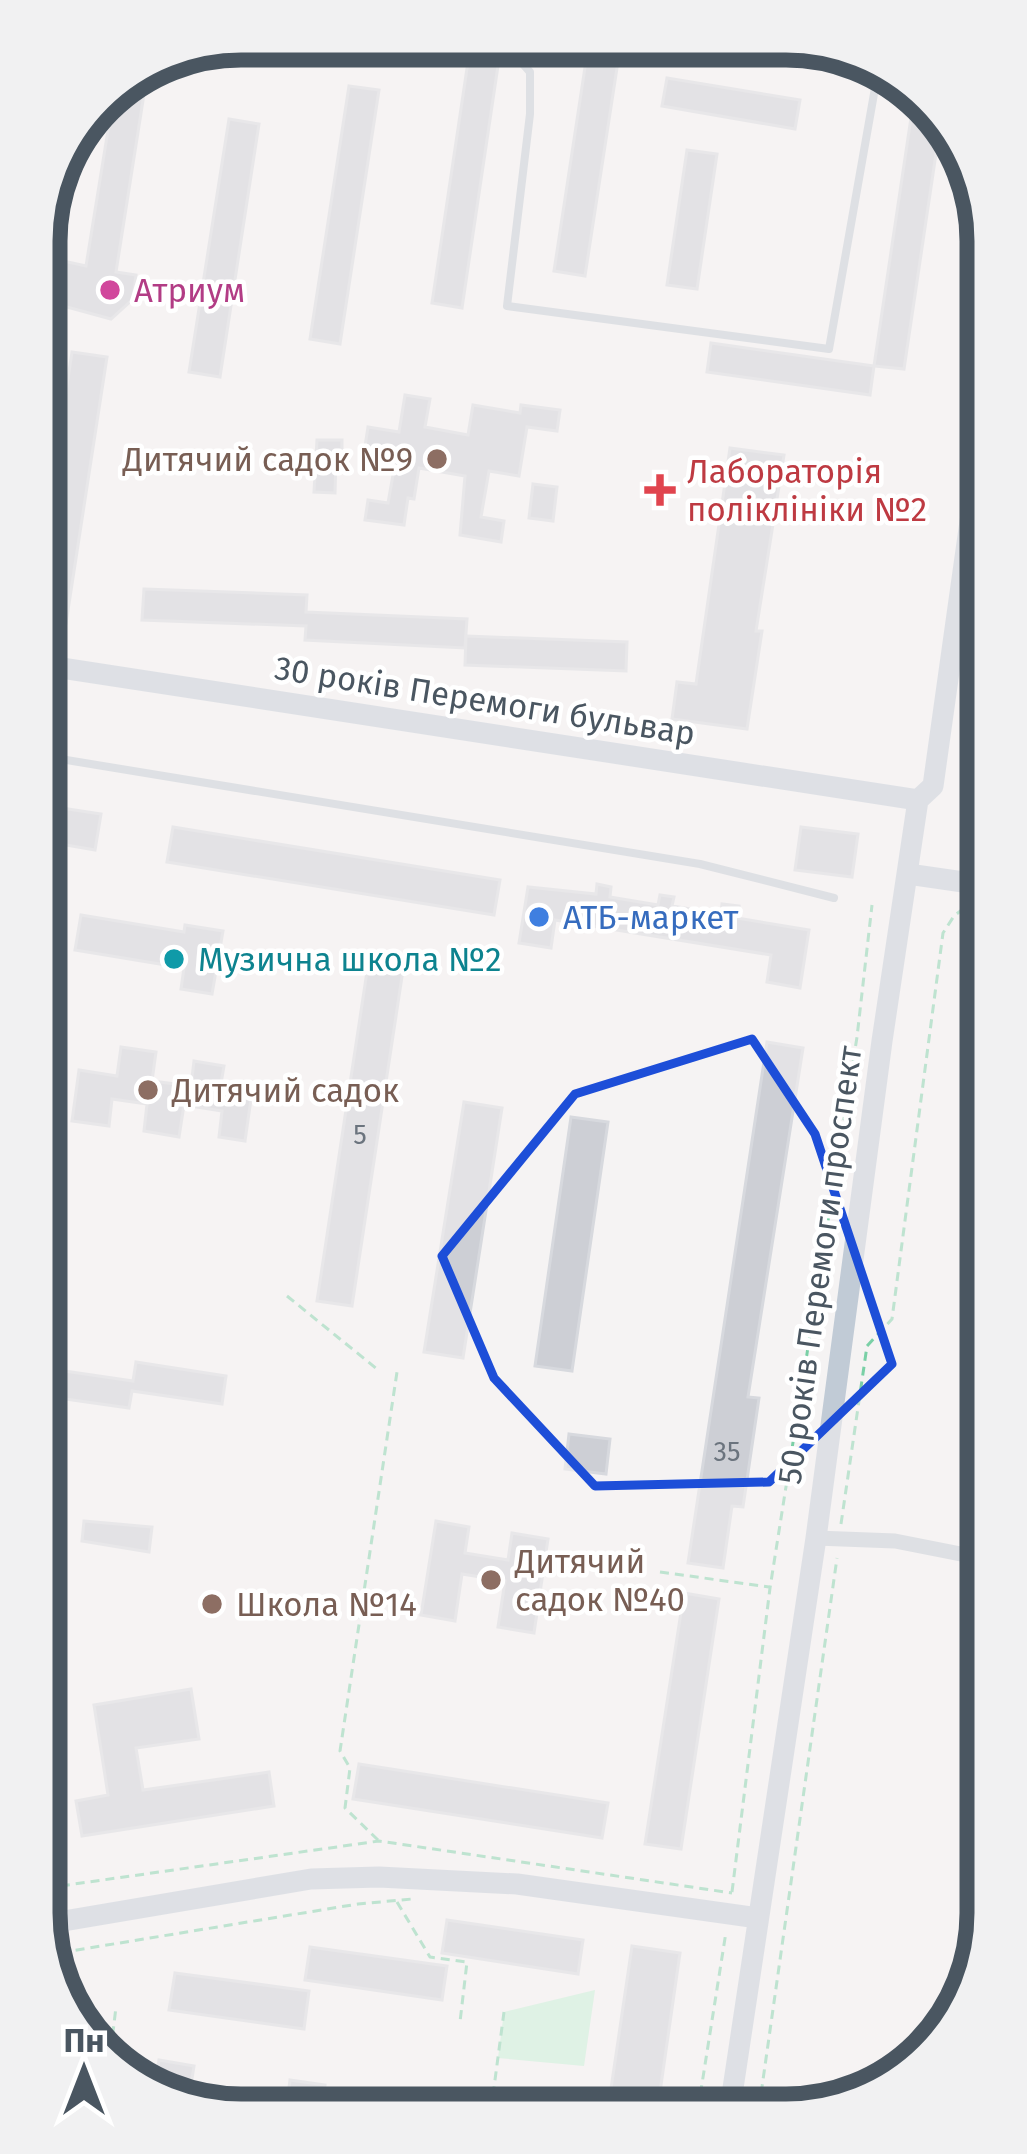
<svg xmlns="http://www.w3.org/2000/svg" width="1027" height="2154" viewBox="0 0 1027 2154" font-family="'Fira Sans',sans-serif">
  <style>
    .green { fill: #c3f1d5 }
    .building { fill: #cdcfd5; stroke: #d7d9de; stroke-width: 3 }
    .lines { fill: none; stroke-linecap: round; stroke-linejoin: round }
    .path { stroke: #7ad0a6; stroke-width: 3; stroke-dasharray: 9 6; stroke-linecap: butt }
    .lane { stroke: #c1cad2; stroke-width: 8 }
    .street { stroke: #c1cad2; stroke-width: 15 }
    .secondary { stroke: #c1cbd6; stroke-width: 21 }
    .marked { fill: none; stroke: #1d4ed8; stroke-width: 9; stroke-linejoin: round }
    .hotel-dot { fill: #d1479c; stroke: #fff; stroke-width: 4.5 }
    .education-dot { fill: #8d6e63; stroke: #fff; stroke-width: 4.5 }
    .health-dot { fill: #e0444e; stroke: #fff; stroke-width: 4.5 }
    .shop-dot { fill: #3f7fe0; stroke: #fff; stroke-width: 4.5 }
    .culture-dot { fill: #0f9aa8; stroke: #fff; stroke-width: 4.5 }
    .labels { text-anchor: middle; stroke-width: 9; stroke-linejoin: round; paint-order: stroke }
    .number-label { font-size: 27px; fill: #6b747e }
    .hotel-label { font-size: 33px; fill: #b23c85; stroke: #fff; text-anchor: start }
    .education-label { font-size: 33px; fill: #785e54; stroke: #fff; text-anchor: start }
    .health-label { font-size: 33px; fill: #be3a42; stroke: #fff; text-anchor: start }
    .street-label { font-size: 33px; fill: #4a5661; stroke: #fff }
    .shop-label { font-size: 33px; fill: #366cbe; stroke: #fff; text-anchor: start }
    .culture-label { font-size: 33px; fill: #0d838f; stroke: #fff; text-anchor: start }
    .rim { fill: none; stroke: #4a5661; stroke-width: 15 }
  </style>
  <rect width="100%" height="100%" fill="#f5f3f3"/>
  <!-- green -->
  <path class="green" d="M595,1990L584,2066L498,2058L504,2012Z"/>
  <!-- building -->
  <g class="building">
    <path d="M589,41L621,42L585,276L554,271Z"/>
    <path d="M469,55L499,59L462,308L432,303Z"/>
    <path d="M147,75L116,272L136,275L133,299L111,319L52,303L59,260L86,266L115,87Z"/>
    <path d="M667,78L800,100L795,129L662,106Z"/>
    <path d="M349,86L379,90L340,344L310,339Z"/>
    <path d="M915,91L928,98L941,120L904,369L874,366Z"/>
    <path d="M229,119L259,124L220,377L189,372Z"/>
    <path d="M687,150L717,154L697,289L667,285Z"/>
    <path d="M711,343L874,366L870,395L707,372Z"/>
    <path d="M72,352L107,357L66,623L42,620V550Z"/>
    <path d="M405,395L430,399L425,427L468,435L473,405L520,413L521,405L560,410L557,431L527,427L519,476L489,471L481,517L504,521L501,542L460,535L465,476L419,468L414,499L408,498L404,525L365,520L368,500L388,503L396,458L364,453L368,427L399,432Z"/>
    <path d="M317,440H342V458H336L335,493L314,492Z"/>
    <path d="M730,448L784,455L756,631H762L747,729L672,719L677,682L696,684Z"/>
    <path d="M533,484L557,487L553,521L529,518Z"/>
    <path d="M144,589L307,595L306,612L467,619L465,648L305,640L306,626L142,620Z"/>
    <path d="M466,636L627,642L626,671L465,665Z"/>
    <path d="M42,805L101,814L95,850L43,841Z"/>
    <path d="M173,827L500,880L494,915L167,862Z"/>
    <path d="M801,827L858,834L852,877L795,870Z"/>
    <path d="M597,884L611,887L610,897L658,905L660,895L674,897L672,906L721,914L722,904L739,906L737,918L809,930L800,988L767,982L771,955L555,920L551,948L519,943L528,887L596,894Z"/>
    <path d="M81,915L184,932L185,925L223,931L212,994L181,989L184,968L75,950Z"/>
    <path d="M368,965L403,970L352,1306L317,1301Z"/>
    <path d="M767,1042L803,1048L748,1397L759,1398L743,1507L732,1506L723,1568L688,1563Z"/>
    <path d="M121,1047L156,1052L152,1081L191,1086L194,1061L224,1066L219,1095L251,1099L245,1141L219,1137L222,1111L184,1105L179,1137L144,1131L147,1104L112,1099L109,1126L72,1121L79,1070L117,1076Z"/>
    <path d="M464,1102L502,1108L463,1358L424,1352Z"/>
    <path d="M571,1117L608,1122L572,1371L535,1366Z"/>
    <path d="M136,1362L226,1376L222,1404L132,1391L129,1408L44,1396V1368L133,1381Z"/>
    <path d="M569,1434L610,1439L606,1474L565,1469Z"/>
    <path d="M84,1521L152,1527L149,1552L82,1541Z"/>
    <path d="M436,1521L469,1527L465,1553L508,1560L512,1533L548,1539L534,1633L498,1627L505,1581L462,1574L455,1621L421,1615Z"/>
    <path d="M684,1593L719,1599L681,1849L645,1844Z"/>
    <path d="M191,1689L199,1739L136,1748L143,1790L269,1772L274,1806L82,1836L76,1801L108,1795L94,1705Z"/>
    <path d="M359,1764L608,1803L602,1838L353,1799Z"/>
    <path d="M447,1920L583,1940L578,1974L442,1953Z"/>
    <path d="M632,1946L680,1953L658,2106L643,2103L642,2109H608Z"/>
    <path d="M310,1947L447,1966L442,2000L305,1980Z"/>
    <path d="M175,1973L309,1991L304,2029L169,2010Z"/>
    <path d="M159,2060L194,2066L188,2104L155,2088Z"/>
    <path d="M290,2080L325,2085L322,2111H286Z"/>
  </g>
  <g class="lines">
    <!-- path -->
    <g class="path">
      <path d="M961,770L983,774"/>
      <path d="M981,856L983,854"/>
      <path d="M287,1296L377,1369"/>
      <path d="M841,1524L867,1346L892,1319L943,933L954,916L973,901"/>
      <path d="M660,1572L769,1587"/>
      <path d="M378,1840L345,1808L350,1768L340,1751L397,1372"/>
      <path d="M46,1864L64,1886"/>
      <path d="M46,1888L379,1841L732,1893"/>
      <path d="M732,1892L770,1588L857,1037L872,905"/>
      <path d="M397,1902L430,1957L467,1962L460,2022"/>
      <path d="M46,1955L358,1904L412,1899"/>
      <path d="M109,2065L116,2007"/>
      <path d="M759,2108L837,1558"/>
      <path d="M698,2109L726,1932"/>
      <path d="M491,2110L504,2012"/>
    </g>
    <!-- lane -->
    <g class="lane">
      <path d="M502,41L530,72V114L507,306L829,349L878,71"/>
      <path d="M42,756L700,864L834,898"/>
    </g>
    <!-- street -->
    <path class="street" d="M816,1538L895,1541L986,1559"/>
    <!-- secondary -->
    <g class="secondary">
      <path d="M42,665L918,800"/>
      <path d="M908,874L984,885"/>
      <path d="M46,1924L311,1879L379,1877L517,1884L758,1918"/>
      <path d="M730,2108L816,1538L882,1041L918,800L933,786L982,436"/>
    </g>
  </g>
  <!-- marked area -->
  <path d="M0 0H1027V2154H0ZM752,1039L815,1134L892,1364L769,1482L595,1486L494,1378L442,1256L575,1094Z" fill="#f5f3f3" fill-opacity=".55" fill-rule="evenodd"/>
  <path class="marked" d="M752,1039L815,1134L892,1364L769,1482L595,1486L494,1378L442,1256L575,1094Z"/>
  <!-- markers -->
  <circle class="hotel-dot" cx="110" cy="290" r="12"/>
  <g class="education-dot">
    <circle cx="437" cy="459" r="12"/>
    <circle cx="148" cy="1090" r="12"/>
    <circle cx="491" cy="1580" r="12"/>
    <circle cx="212" cy="1604" r="12"/>
  </g>
  <path class="health-dot" d="M654 472h12v12h12v12h-12v12h-12v-12h-12v-12h12z"/>
  <circle class="shop-dot" cx="539" cy="917" r="12"/>
  <circle class="culture-dot" cx="174" cy="959" r="12"/>
  <g class="labels">
    <!-- number labels -->
    <g class="number-label">
      <text x="360" y="1144">5</text>
      <text x="727" y="1461">35</text>
    </g>
    <!-- hotel labels -->
    <g class="hotel-label">
      <text x="134" y="302">Атриум</text>
    </g>
    <!-- education labels -->
    <g class="education-label">
      <text x="413" y="471" text-anchor="end">Дитячий садок №9</text>
      <text x="172" y="1102">Дитячий садок</text>
      <text x="515" y="1573">Дитячий<tspan x="515" dy="38">садок №40</tspan></text>
      <text x="236" y="1616">Школа №14</text>
    </g>
    <!-- health labels -->
    <g class="health-label">
      <text x="687" y="483">Лабораторія<tspan x="687" dy="38">поліклініки №2</tspan></text>
    </g>
    <!-- street labels -->
    <g class="street-label">
      <text transform="translate(485 700) rotate(9)" y="12">30 років Перемоги бульвар</text>
      <text transform="translate(819 1265) rotate(-82)" y="12">50 років Перемоги проспект</text>
    </g>
    <!-- shop labels -->
    <g class="shop-label">
      <text x="563" y="929">АТБ-маркет</text>
    </g>
    <!-- culture labels -->
    <g class="culture-label">
      <text x="198" y="971">Музична школа №2</text>
    </g>
  </g>
  <!-- crop -->
  <path d="M0 0H1027V2154H0ZM241 60H786A181 181 0 0 1 967 241V1913A181 181 0 0 1 786 2094H241A181 181 0 0 1 60 1913V241A181 181 0 0 1 241 60Z" fill="#f1f1f2" fill-rule="evenodd"/>
  <path class="rim" d="M241 60H786A181 181 0 0 1 967 241V1913A181 181 0 0 1 786 2094H241A181 181 0 0 1 60 1913V241A181 181 0 0 1 241 60Z"/>
  <!-- north arrow -->
  <g transform="translate(84 2070)" stroke="#ffffff" stroke-width="9" paint-order="stroke">
  <path d="M0-9L21 45L0 30L-21 45Z" fill="#4a5661"/>
  <text y="-18" font-size="33" font-weight="bold" text-anchor="middle" fill="#4a5661">Пн</text>
  </g>
</svg>
